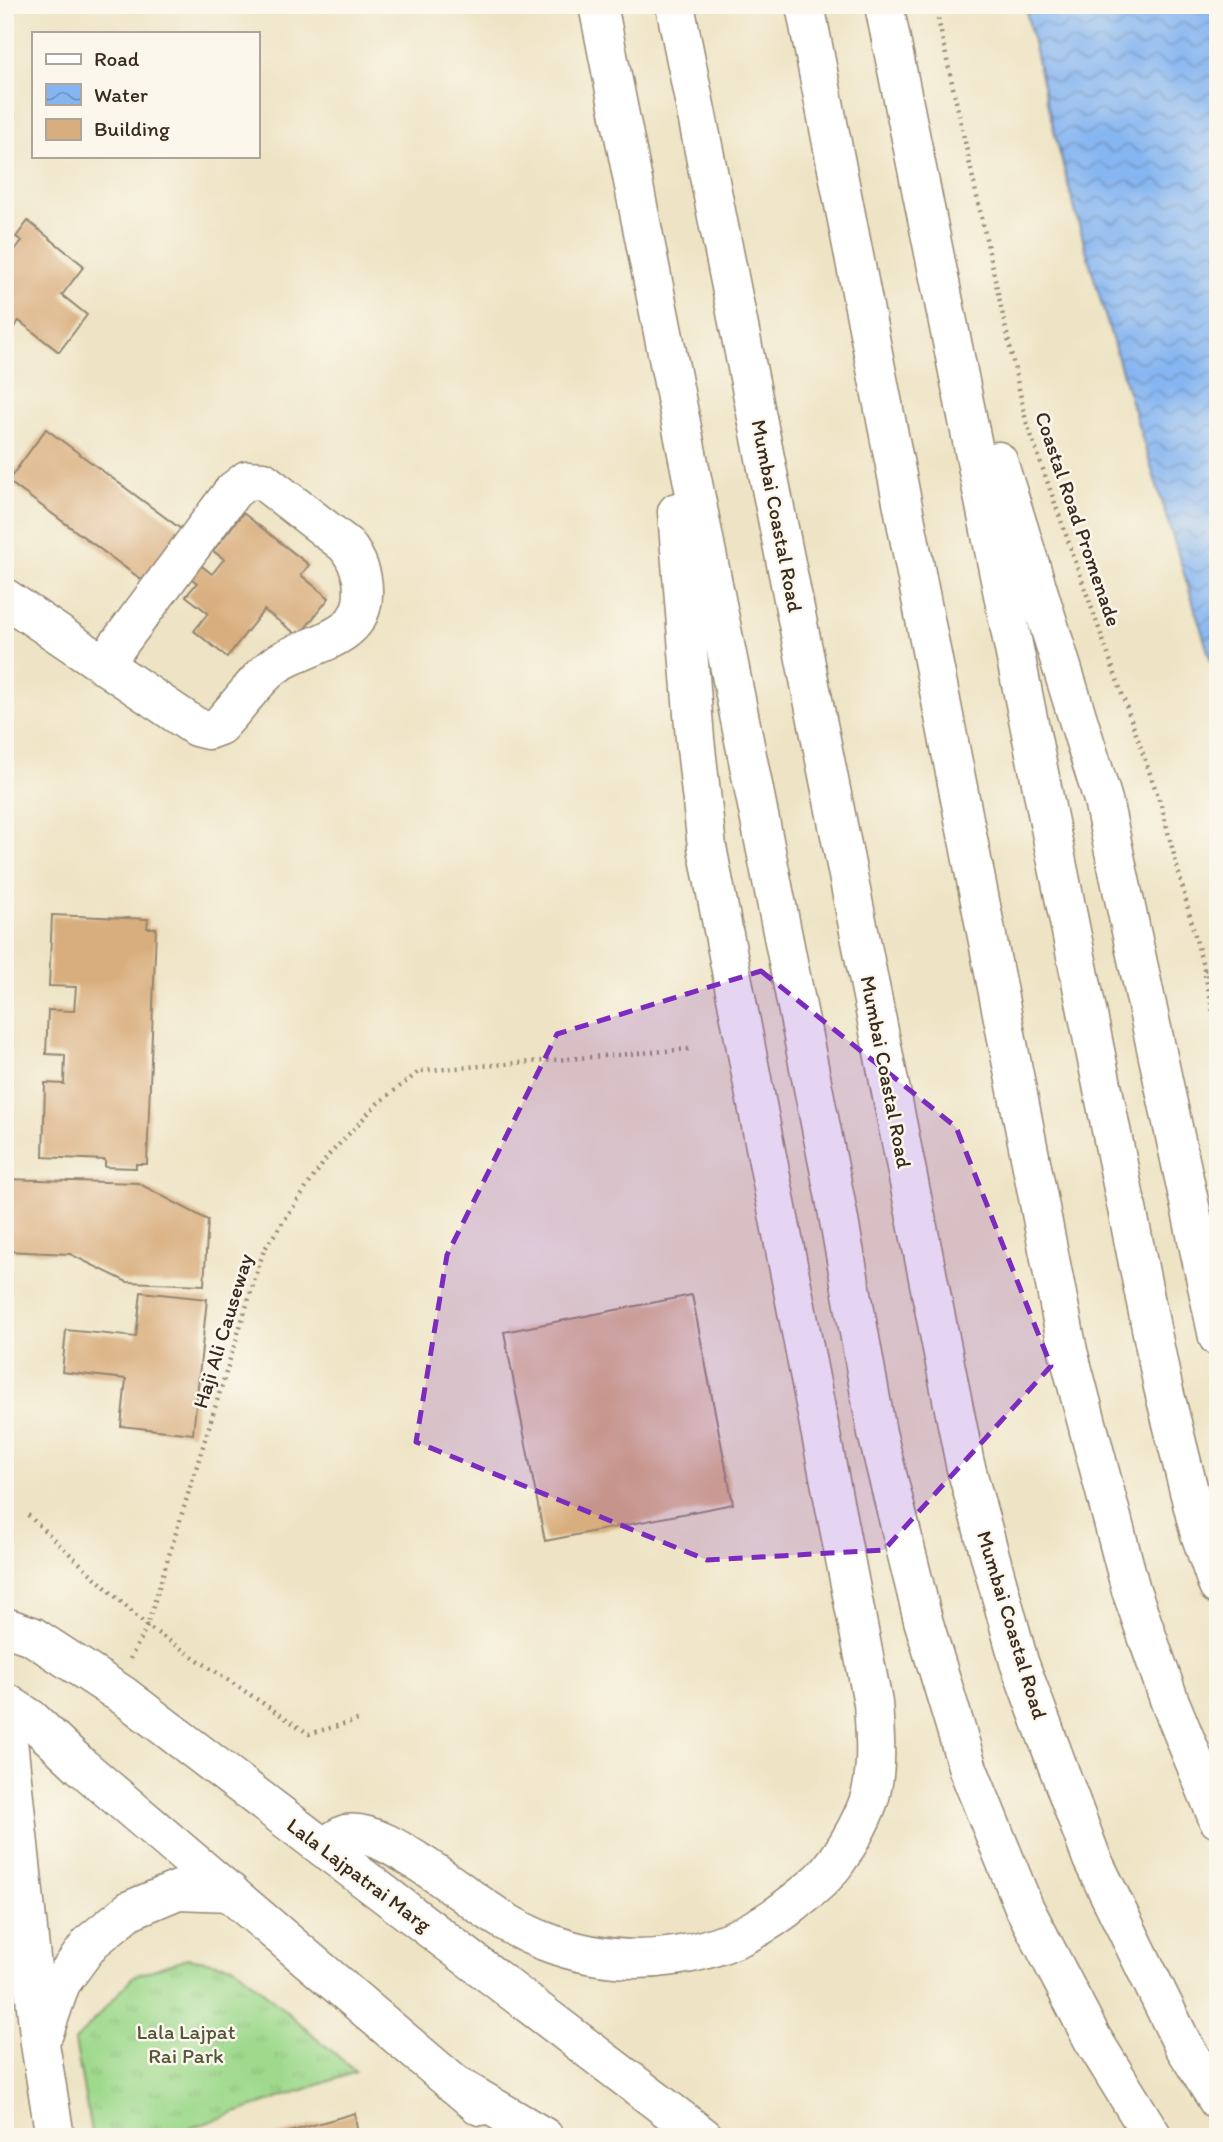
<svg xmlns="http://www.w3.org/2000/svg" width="1223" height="2142" viewBox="0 0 1223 2142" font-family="Itim,sans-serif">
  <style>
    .grass { fill: url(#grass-tufts); stroke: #6c8255; stroke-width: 2 }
    .water { fill: url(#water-waves); stroke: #607088; stroke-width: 2 }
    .building { fill: #d9ae7e }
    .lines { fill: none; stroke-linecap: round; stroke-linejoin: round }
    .minor-casing { stroke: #948772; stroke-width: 41 }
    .primary-casing { stroke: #948772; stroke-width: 41 }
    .motorway-casing { stroke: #948772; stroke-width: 41 }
    .path { stroke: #948772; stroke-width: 4.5; stroke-dasharray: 2 5; stroke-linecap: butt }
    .minor { stroke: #fff; stroke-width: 38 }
    .primary { stroke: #fff; stroke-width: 38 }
    .motorway { stroke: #fff; stroke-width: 38 }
    .marked { fill: #7b2cbf; fill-opacity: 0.2; stroke: #7b2cbf; stroke-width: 5; stroke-dasharray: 14 9; stroke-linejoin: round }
    .labels { text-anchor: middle; stroke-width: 5; stroke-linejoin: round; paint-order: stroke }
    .street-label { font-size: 21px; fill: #3b2a1e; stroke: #fbf7ec }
    .park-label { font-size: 21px; fill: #54563a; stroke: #fbf7ec }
  </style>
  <defs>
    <pattern id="grass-tufts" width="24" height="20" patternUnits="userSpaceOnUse" patternTransform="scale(1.75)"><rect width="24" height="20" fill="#9ed98c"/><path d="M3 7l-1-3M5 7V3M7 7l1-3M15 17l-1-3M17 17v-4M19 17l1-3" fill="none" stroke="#89ba78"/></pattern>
    <pattern id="water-waves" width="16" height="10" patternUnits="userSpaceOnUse" patternTransform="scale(1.75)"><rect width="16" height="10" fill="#86b6f1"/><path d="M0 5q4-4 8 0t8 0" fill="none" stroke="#6f94c3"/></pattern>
  </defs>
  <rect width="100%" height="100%" fill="#fbf7ec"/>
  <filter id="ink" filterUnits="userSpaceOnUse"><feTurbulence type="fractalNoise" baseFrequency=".0143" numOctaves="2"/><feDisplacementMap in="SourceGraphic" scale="14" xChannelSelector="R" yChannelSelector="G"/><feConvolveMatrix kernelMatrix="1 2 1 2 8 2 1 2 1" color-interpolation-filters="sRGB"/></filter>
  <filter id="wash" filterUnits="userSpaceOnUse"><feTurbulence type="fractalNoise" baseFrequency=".00686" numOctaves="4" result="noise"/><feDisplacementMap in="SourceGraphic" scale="28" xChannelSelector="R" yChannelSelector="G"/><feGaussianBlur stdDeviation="1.57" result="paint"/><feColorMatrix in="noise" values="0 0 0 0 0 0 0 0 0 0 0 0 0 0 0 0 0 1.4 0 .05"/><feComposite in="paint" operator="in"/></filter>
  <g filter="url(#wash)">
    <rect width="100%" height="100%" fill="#eee4c5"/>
    <!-- grass -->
    <path class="grass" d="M188,1958L234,1966L356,2072L165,2137H92L75,2041L134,1976Z"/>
    <!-- water -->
    <path class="water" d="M1025,5H1218V685C1151,460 1073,235 1025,5Z"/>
    <g id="blocks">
      <!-- building -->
      <g class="building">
        <path d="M28,221L84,266L62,295L87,315L59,352L19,321L5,338V262L22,241L16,237Z"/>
        <path d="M46,429L189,535L153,582L145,576L142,580L8,481Z"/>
        <path d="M243,513L309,565L301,575L329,598L299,636L264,610L227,657L194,631L208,613L186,596L197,583L188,576L198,563L212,574L224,559L213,551Z"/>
        <path d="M52,915L148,919L147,928H156L147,1164H136V1168L105,1167V1160L43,1157L45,1083L64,1084L65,1055L46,1054L48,1010L74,1011L76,987L49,986Z"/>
        <path d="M5,1179L138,1183L208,1220L204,1285L127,1282L70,1254L5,1251Z"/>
        <path d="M141,1292L207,1299L193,1434L121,1426L126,1379L62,1372L66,1330L136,1337Z"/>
        <path d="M692,1295L733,1504L545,1541L504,1332Z"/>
        <path d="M355,2113L358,2137H275V2136Z"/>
      </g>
    </g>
  </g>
  <g filter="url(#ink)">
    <use href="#blocks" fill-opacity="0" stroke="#948772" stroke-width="2"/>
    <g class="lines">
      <defs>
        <path id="minor" d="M5,598L196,727L208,730L219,726C237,708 255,680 275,665C308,642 365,642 363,590C363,574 356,558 346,545L263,481L247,480L233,491L103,665"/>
        <g id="primary">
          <path d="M5,1627L32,1636L124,1696L704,2137"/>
          <path d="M5,1702L31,1719L81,1766L480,2106"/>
          <path d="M5,1712L40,2044L55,2137"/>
          <path d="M44,2033L61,1983L91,1942L130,1910L178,1890L230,1892"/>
        </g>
        <g id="motorway">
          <path d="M598,5L835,1198L877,1433L923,1620L968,1769L1024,1907L1092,2038L1153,2137"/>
          <path d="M675,5L965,1464L1019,1662L1092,1859L1182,2043L1218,2101"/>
          <path d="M805,5L1068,1351L1131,1590L1170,1702L1218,1819"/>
          <path d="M884,5L1163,1387L1199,1531L1218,1586"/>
          <path d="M998,461L1103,800L1218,1337"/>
          <path d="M323,1847C330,1844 339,1836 346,1834C372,1829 412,1858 432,1871C467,1895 504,1926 544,1941C631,1975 726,1960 797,1900C805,1893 814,1887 822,1879C840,1861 862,1822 870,1797C878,1767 875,1734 873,1703L707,847L695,739L677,512"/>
          <path d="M454,2084L544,2137"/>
        </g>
      </defs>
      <!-- minor casing -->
      <use href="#minor" class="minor-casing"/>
      <!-- primary casing -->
      <use href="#primary" class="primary-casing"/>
      <!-- motorway casing -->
      <use href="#motorway" class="motorway-casing"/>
      <!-- path -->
      <g class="path">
        <path d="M935,5L1026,421L1161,805L1204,970L1218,1035"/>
        <path d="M1204,970L1218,964"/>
        <path d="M28,1515L147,1626L309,1734L361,1719"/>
        <path d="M130,1659L147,1626L264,1250L328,1156L377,1104L420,1071L689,1049"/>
      </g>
      <!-- minor -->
      <use href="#minor" class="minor"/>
      <!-- primary -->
      <use href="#primary" class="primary"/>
      <!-- motorway -->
      <use href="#motorway" class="motorway"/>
    </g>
  </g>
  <!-- marked area -->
  <path class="marked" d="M761,971L956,1127L1051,1366L884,1550L707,1560L416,1442L447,1255L557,1034Z"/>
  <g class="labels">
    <!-- street labels -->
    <g class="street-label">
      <text transform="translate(777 516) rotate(79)" y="7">Mumbai Coastal Road</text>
      <text transform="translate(1078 519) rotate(71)" y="7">Coastal Road Promenade</text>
      <text transform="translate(886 1072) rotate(79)" y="7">Mumbai Coastal Road</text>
      <text transform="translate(223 1331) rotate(-73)" y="7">Haji Ali Causeway</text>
      <text transform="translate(1012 1625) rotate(73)" y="7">Mumbai Coastal Road</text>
      <text transform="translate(359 1875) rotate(37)" y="7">Lala Lajpatrai Marg</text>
    </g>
    <!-- park labels -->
    <g class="park-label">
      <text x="186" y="2039">Lala Lajpat<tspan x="186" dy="24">Rai Park</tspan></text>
    </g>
  </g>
  <!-- margin -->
  <rect width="1223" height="2142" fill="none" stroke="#fbf7ec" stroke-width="28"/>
  <!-- legend -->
  <rect x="32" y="32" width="228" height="126" fill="#fbf7ec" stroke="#aea59a" stroke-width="2"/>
  <rect x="46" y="54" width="35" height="10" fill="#ffffff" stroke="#aea59a" stroke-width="2"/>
  <text x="94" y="66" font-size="21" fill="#3b2a1e">Road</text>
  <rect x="46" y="84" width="35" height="21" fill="url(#water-waves)" stroke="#aea59a" stroke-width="2"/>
  <text x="94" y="102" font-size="21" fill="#3b2a1e">Water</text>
  <rect x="46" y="119" width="35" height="21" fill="#d9ae7e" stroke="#aea59a" stroke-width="2"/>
  <text x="94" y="136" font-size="21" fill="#3b2a1e">Building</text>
</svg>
